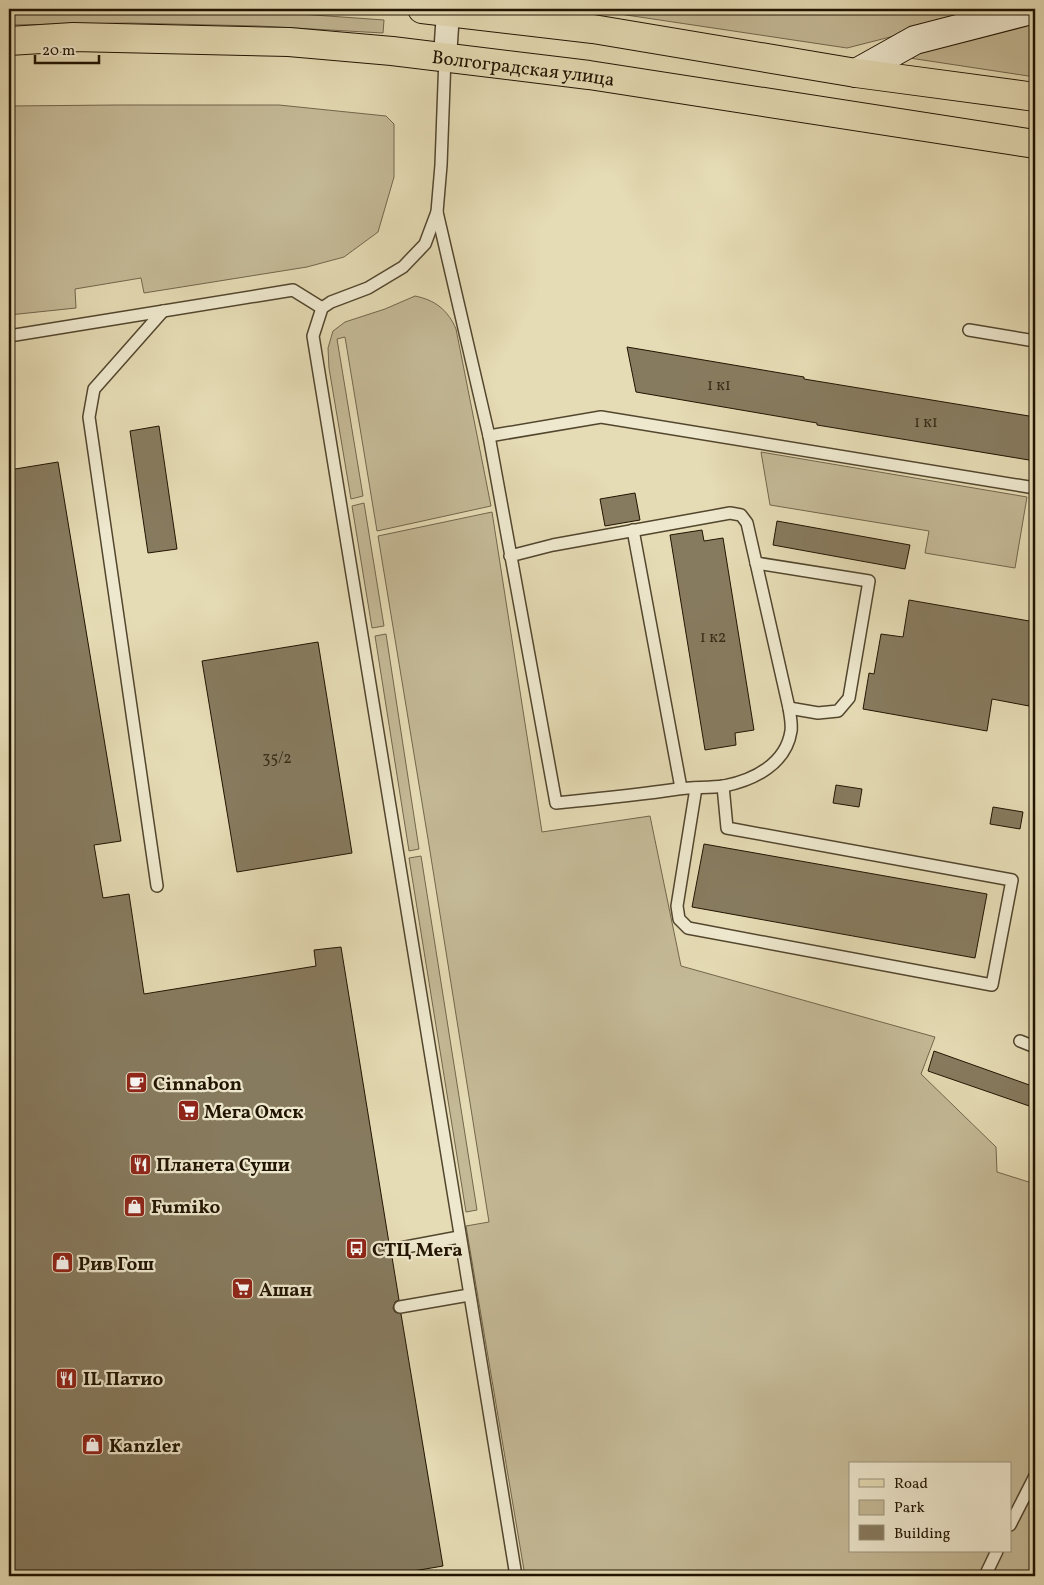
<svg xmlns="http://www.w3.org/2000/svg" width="1044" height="1585" viewBox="0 0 1044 1585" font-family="Vollkorn,serif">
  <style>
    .green { fill: #c4b996; stroke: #72664c; fill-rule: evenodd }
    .building { fill: #877b5f; stroke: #211402 }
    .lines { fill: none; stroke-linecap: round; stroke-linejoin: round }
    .lane-casing { stroke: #52462e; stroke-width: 14 }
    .street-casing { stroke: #52462e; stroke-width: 25 }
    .secondary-casing { stroke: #211402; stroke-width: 30 }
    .primary-casing { stroke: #211402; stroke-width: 30 }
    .lane { stroke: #eee8ce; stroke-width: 11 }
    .street { stroke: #eee8ce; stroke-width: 22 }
    .secondary { stroke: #eee8ce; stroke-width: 28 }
    .primary { stroke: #e5dbb4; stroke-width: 28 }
    .labels { text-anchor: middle; stroke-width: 4.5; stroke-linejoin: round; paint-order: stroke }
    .number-label { font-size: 16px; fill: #3a2e19 }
    .street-label { font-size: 19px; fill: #211402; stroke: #eee8ce }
    .poi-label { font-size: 19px; font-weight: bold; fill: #211402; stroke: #eee8ce; text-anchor: start }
  </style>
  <rect width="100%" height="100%" fill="#e5dbb4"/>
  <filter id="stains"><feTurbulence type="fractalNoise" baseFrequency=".004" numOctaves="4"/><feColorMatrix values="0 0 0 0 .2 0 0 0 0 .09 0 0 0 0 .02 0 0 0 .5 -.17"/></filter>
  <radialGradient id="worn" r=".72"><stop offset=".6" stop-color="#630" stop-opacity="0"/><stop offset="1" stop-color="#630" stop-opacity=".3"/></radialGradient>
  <!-- green -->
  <g class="green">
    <path d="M56,9H174L258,11L384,20L383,33L259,26L128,23L9,25V10Z"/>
    <path d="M586,9H1000L847,48Z"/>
    <path d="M1035,23V77L903,57Z"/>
    <path d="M117,105H279L386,116L394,124V177L378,232L344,257L307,267L144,293L141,278L75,289L76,308L9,315V106Z"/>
    <path d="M415,296C435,300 448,310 456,329L491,506L377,531L345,337L337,339L363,496L351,499L329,368L328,348L333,331L345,322L385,309Z"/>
    <path d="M761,452L1027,497L1015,568L925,553L929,531L770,505Z"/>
    <path d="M364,503L384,626L372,628L352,506Z"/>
    <path d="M492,512L542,832L650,816L681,966L935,1037L921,1074L996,1147L997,1172L1035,1184V1576H525L466,1226L489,1222L429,845L378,536ZM850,1464H1010V1551H850Z"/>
    <path d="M386,634L419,849L409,851L375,636Z"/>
    <path d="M421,856L477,1210L466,1212L409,858Z"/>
  </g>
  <!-- building -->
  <g class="building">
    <path d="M627,347L804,377V379L1035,417V461L817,425V423L636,392Z"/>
    <path d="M159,426L177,549L148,553L130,431Z"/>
    <path d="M58,462L121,841L94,845L103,898L129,894L144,994L316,966L314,950L341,947L389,1243L385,1245L383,1251L385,1255L392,1257L399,1300L395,1302L393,1308L395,1312L401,1314L443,1566L384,1576H9V470Z"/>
    <path d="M635,493L640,520L605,526L600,499Z"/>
    <path d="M777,521L910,545L905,569L773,545Z"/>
    <path d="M702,530L704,541L723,538L754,730L735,733L736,745L705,750L670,535Z"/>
    <path d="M909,600L1035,622V671L1029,706L992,699L987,731L863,709L869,673L874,674L881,634L903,637Z"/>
    <path d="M318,642L352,853L237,872L202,661Z"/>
    <path d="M836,785L862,789L859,807L833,803Z"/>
    <path d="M993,807L1023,812L1020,829L990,824Z"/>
    <path d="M704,844L987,894L975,958L692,907Z"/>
    <path d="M934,1051L1035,1087V1108L928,1071Z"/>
  </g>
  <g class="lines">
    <defs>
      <g id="lane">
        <path d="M445,57L441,165L437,212L425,244L403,267L368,288L331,302L322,308L313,336L516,1576"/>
        <path d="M437,212L489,436L556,803C597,799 638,795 678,789C693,787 709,788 724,786C754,780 786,764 791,731C792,724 790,715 789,708L747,523L741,515L730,513L553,545L510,556"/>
        <path d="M969,330L1035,341"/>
        <path d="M9,336L293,290L322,308"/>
        <path d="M489,436L601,417L1035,488"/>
        <path d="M633,530L681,788"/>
        <path d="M756,563L869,581L849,698L838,711L818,713L789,708"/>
        <path d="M696,788L677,906L679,919L688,928L992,985L1012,880L727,828L723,786"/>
        <path d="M157,886L89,417L94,389L163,311"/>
        <path d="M1020,1041L1035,1047"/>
        <path d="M390,1250L459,1237"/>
        <path d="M400,1307L469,1295"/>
        <path d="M1010,1525L1035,1476"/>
        <path d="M985,1576L997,1551"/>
      </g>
      <path id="street" d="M445,57L448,12"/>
      <path id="secondary" d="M856,73L915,40L1035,9"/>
      <g id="primary">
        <path d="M422,9L593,29L856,73L1035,97"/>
        <path id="s1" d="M9,41L73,37L289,42L392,51L589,75L1035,144"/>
      </g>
    </defs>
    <!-- lane casing -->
    <use href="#lane" class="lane-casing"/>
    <!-- street casing -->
    <use href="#street" class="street-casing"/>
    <!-- secondary casing -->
    <use href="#secondary" class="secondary-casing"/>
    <!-- primary casing -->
    <use href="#primary" class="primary-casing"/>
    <!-- lane -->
    <use href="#lane" class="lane"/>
    <!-- street -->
    <use href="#street" class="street"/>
    <!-- secondary -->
    <use href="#secondary" class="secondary"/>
    <!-- primary -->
    <use href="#primary" class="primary"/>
  </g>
  <!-- icons -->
  <defs>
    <symbol id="cafe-square" viewBox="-11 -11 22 22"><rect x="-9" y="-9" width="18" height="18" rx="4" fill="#8f2418" stroke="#eee8ce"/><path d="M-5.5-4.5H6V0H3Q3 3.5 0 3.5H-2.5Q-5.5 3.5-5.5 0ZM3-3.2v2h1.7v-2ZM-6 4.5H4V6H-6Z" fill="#fff"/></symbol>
    <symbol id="supermarket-square" viewBox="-11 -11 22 22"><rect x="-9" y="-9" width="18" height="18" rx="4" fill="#8f2418" stroke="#eee8ce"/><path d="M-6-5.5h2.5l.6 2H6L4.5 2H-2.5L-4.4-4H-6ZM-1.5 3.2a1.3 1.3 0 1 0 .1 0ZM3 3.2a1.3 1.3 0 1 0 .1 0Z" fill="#fff"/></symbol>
    <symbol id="restaurant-square" viewBox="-11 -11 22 22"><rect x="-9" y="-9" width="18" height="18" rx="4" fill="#8f2418" stroke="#eee8ce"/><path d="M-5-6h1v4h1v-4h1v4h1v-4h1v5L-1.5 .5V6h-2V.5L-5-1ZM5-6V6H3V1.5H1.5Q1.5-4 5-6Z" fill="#fff"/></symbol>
    <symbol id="shop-square" viewBox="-11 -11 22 22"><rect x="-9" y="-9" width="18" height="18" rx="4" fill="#8f2418" stroke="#eee8ce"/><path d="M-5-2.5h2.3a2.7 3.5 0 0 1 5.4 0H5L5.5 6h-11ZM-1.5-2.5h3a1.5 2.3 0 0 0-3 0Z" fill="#fff"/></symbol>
    <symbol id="bus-square" viewBox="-11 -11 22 22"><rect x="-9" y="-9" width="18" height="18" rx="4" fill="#8f2418" stroke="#eee8ce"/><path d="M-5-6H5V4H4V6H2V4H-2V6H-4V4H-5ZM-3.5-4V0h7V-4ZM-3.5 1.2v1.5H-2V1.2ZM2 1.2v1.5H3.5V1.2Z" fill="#fff"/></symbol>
  </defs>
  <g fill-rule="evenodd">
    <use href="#cafe-square" x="124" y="1070" width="25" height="25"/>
    <use href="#supermarket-square" x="176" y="1098" width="25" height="25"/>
    <use href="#restaurant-square" x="128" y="1152" width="25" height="25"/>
    <use href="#shop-square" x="122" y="1194" width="25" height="25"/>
    <use href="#bus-square" x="344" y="1236" width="25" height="25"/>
    <use href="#shop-square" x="50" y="1250" width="25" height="25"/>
    <use href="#supermarket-square" x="230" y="1276" width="25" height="25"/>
    <use href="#restaurant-square" x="54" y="1366" width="25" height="25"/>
    <use href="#shop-square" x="80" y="1432" width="25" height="25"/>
  </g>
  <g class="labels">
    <!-- number labels -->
    <g class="number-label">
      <text x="719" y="390">1 к1</text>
      <text x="926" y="427">1 к1</text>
      <text x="713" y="642">1 к2</text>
      <text x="277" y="763">35/2</text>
    </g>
    <!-- street labels -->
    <g class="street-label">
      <text dy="7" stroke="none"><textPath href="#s1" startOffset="516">Волгоградская улица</textPath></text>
    </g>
    <!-- poi labels -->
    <g class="poi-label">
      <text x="153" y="1090">Cinnabon</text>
      <text x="204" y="1118">Мега Омск</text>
      <text x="156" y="1171">Планета Суши</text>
      <text x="151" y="1213">Fumiko</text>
      <text x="372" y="1256">СТЦ Мега</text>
      <text x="78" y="1270">Рив Гош</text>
      <text x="259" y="1296">Ашан</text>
      <text x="83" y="1385">IL Патио</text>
      <text x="109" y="1452">Kanzler</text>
    </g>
  </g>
  <!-- margin -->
  <rect width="1044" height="1585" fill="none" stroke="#e5dbb4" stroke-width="30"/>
  <rect x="10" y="10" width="1024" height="1565" fill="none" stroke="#211402" stroke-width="2.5"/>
  <rect x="15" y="15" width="1014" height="1555" fill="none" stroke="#211402"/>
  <!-- legend -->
  <rect x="849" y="1462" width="162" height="90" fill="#eee8ce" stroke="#9c937c"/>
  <rect x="859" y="1479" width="25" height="8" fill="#e5dbb4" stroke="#9c937c"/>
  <text x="894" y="1488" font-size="15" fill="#211402">Road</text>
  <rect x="859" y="1500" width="25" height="15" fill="#c4b996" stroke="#9c937c"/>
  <text x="894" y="1512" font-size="15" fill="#211402">Park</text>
  <rect x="859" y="1525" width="25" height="15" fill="#877b5f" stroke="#9c937c"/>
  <text x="894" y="1538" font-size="15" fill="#211402">Building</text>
  <!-- scale -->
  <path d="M35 55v8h64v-8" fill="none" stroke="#211402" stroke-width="2.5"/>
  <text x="42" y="55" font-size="15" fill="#211402" stroke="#eee8ce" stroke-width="4" paint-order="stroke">20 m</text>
  <rect width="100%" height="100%" filter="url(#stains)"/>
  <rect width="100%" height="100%" fill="url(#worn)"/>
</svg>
